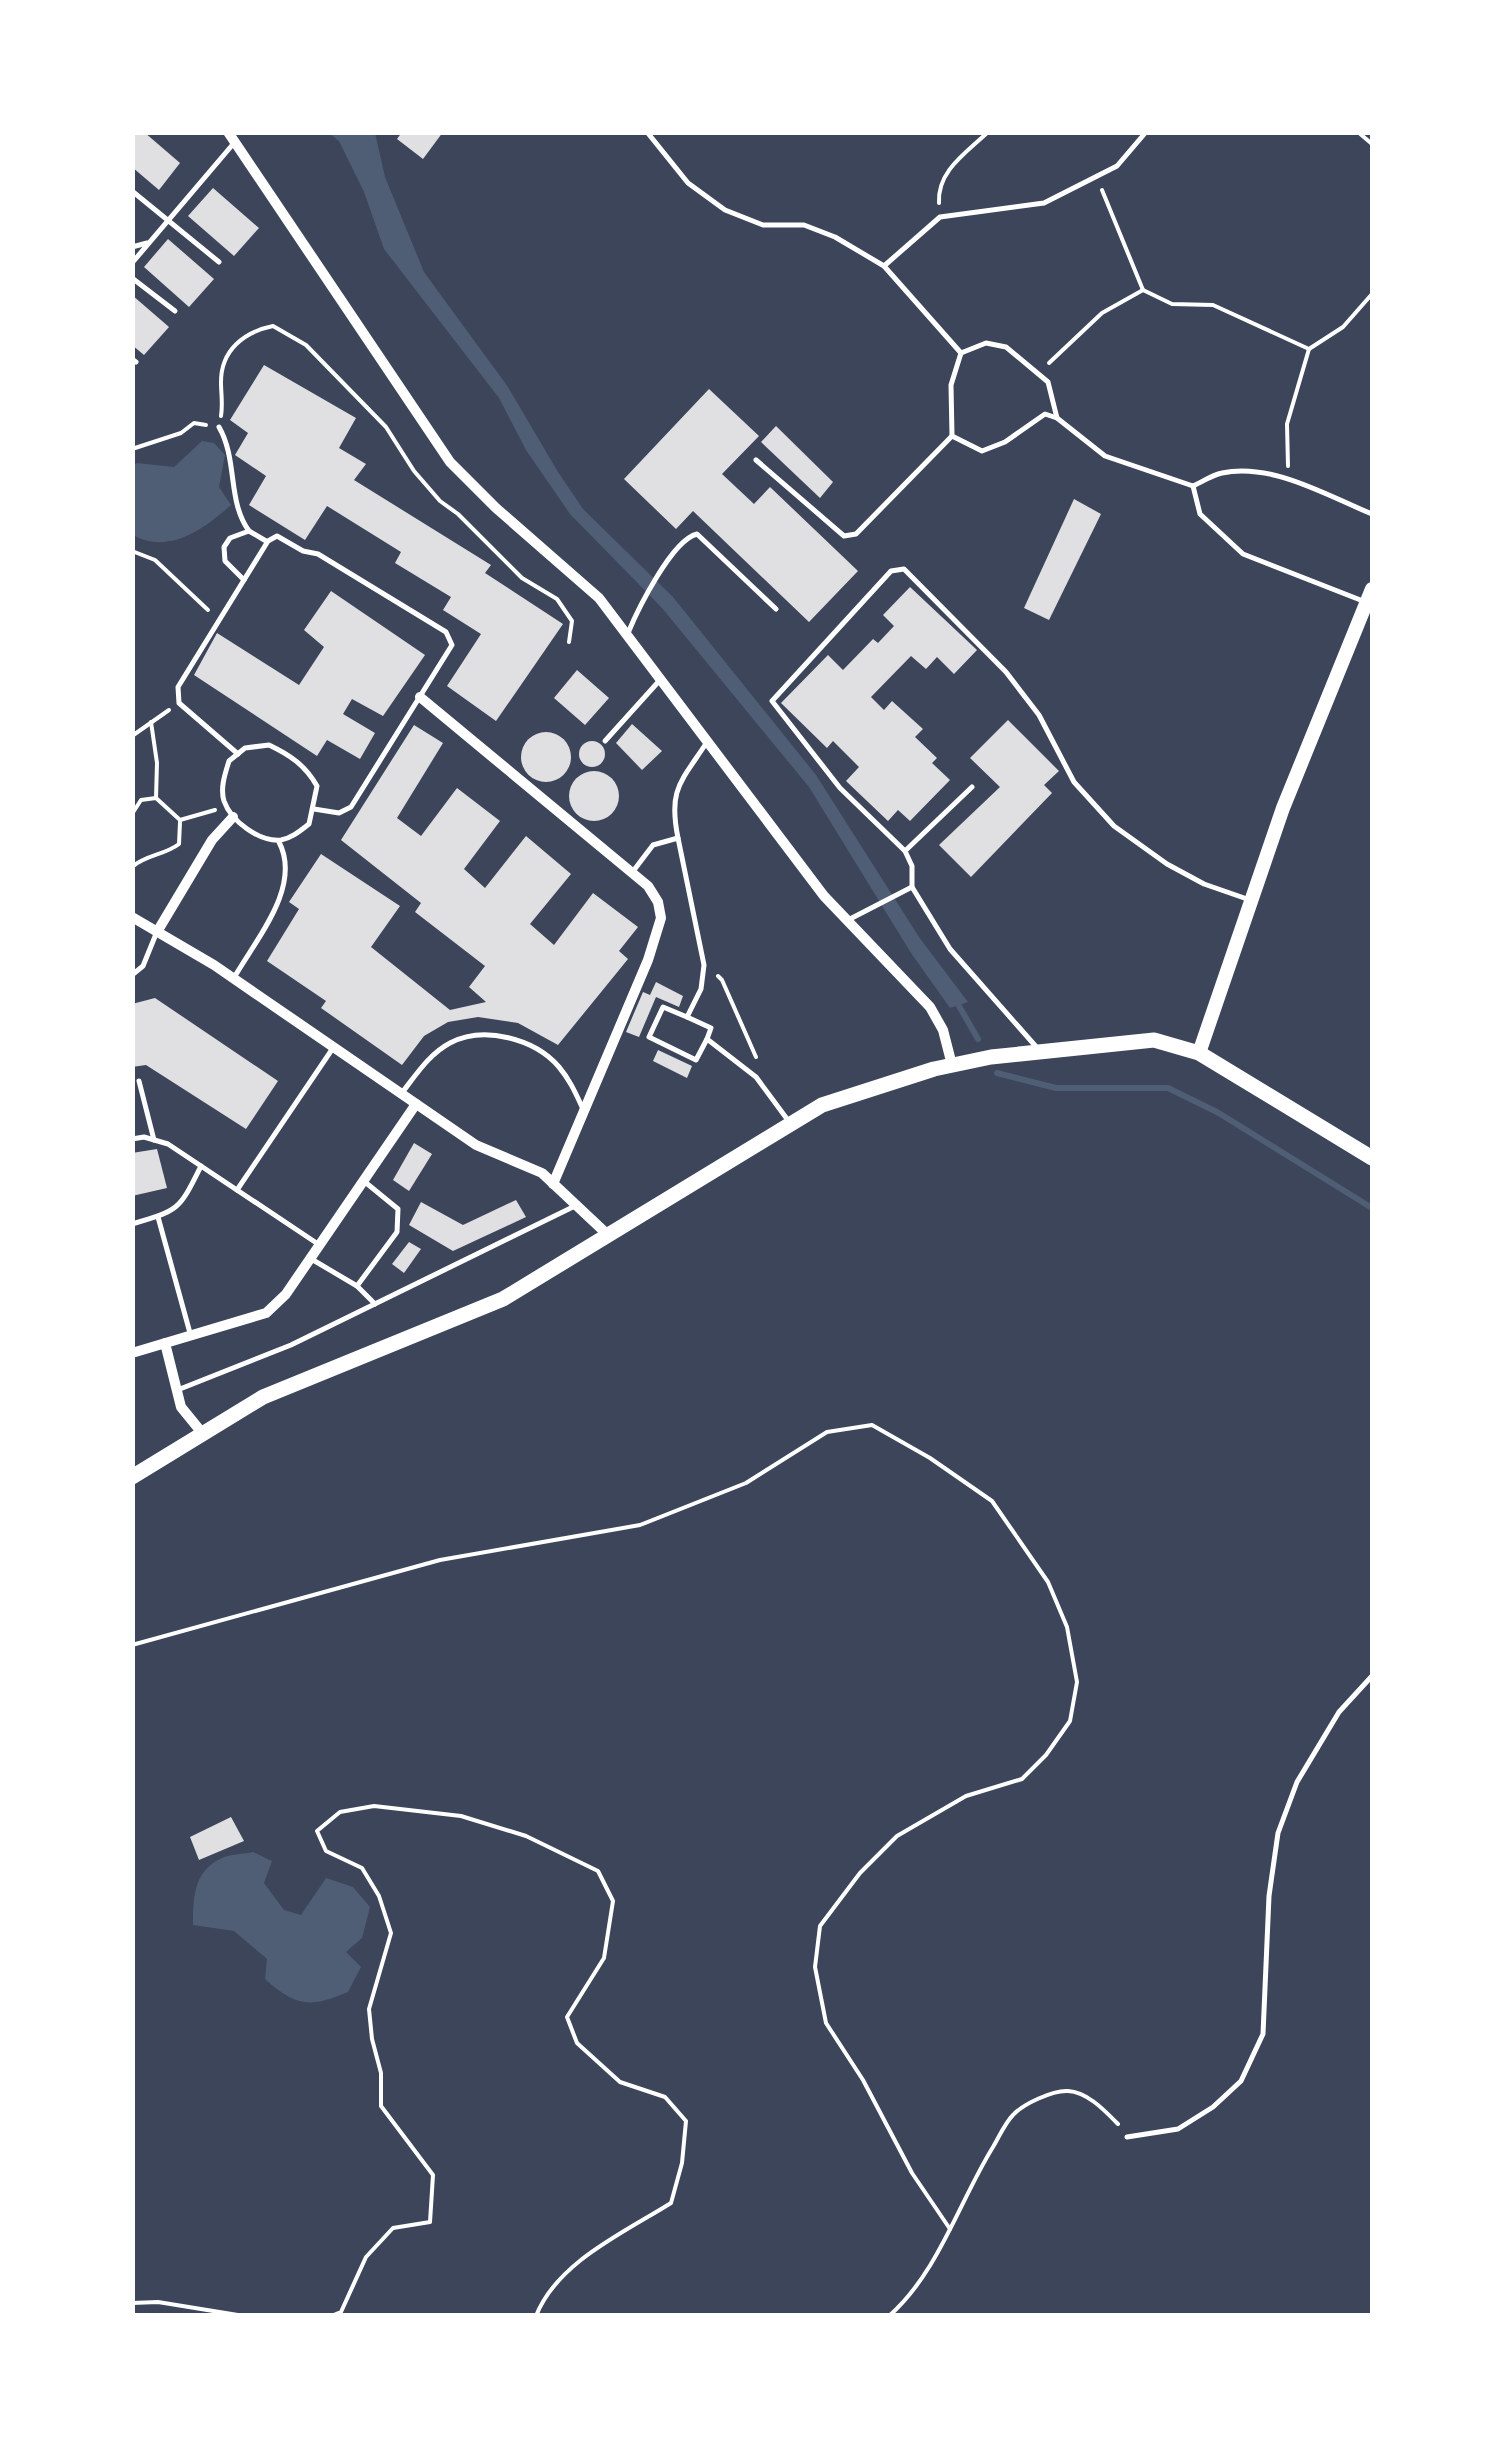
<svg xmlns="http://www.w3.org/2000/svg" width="1505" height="2448" viewBox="0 0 1505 2448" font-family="'Crimson Pro',serif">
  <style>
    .green { fill: #3c4559 }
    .water { fill: #4f5d75 }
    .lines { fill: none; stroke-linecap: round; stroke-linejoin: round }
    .stream { stroke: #4f5d75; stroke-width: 6 }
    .building { fill: #e0e0e3 }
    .path { stroke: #fff; stroke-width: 4 }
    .service { stroke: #fff; stroke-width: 5 }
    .minor { stroke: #fff; stroke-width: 10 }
    .tertiary { stroke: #fff; stroke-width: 14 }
    .secondary { stroke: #fff; stroke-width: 15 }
  </style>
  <rect width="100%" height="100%" fill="#2d3142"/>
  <!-- green -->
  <path class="green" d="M132,133H1372V2315H133Z"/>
  <!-- water -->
  <g class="water">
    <path d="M329,133H375L385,177L424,272L508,387L558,472L583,509L673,597L816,775L919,937L968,1002L950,1008L911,953L809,787L662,608L570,514L526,450L499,398L384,249L364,192L339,141Z"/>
    <path d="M202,441L214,443L225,455L219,487L231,505C204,529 169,555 133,535V466L137,463L174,467Z"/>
    <path d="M253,1852L272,1861L264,1883L284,1910L301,1915L326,1878L353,1887L370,1907L362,1938L346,1952L361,1967L348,1992C310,2008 296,2007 265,1979L267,1959L234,1931L193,1925C193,1900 193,1872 220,1859C229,1854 244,1854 253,1852Z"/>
  </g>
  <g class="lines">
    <!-- stream -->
    <g class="stream">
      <path d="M955,999L978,1039"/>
      <path d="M997,1073L1056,1088H1168L1217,1112L1372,1208"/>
    </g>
  </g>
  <!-- building -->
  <g class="building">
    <path d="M132,132H144L180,163L159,190L132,167Z"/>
    <path d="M402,132H443L423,159L397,139Z"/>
    <path d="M213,188L259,228L234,256L188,216Z"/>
    <path d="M168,239L214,279L189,307L144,267Z"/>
    <path d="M132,295L169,327L144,355L132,345Z"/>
    <path d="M264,365L356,418L339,448L366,464L354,480L491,565L485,573L563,624L496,721L447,686L481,634L443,610L451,597L395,563L401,552L327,506L305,540L249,505L266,476L235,455L248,433L230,420Z"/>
    <path d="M709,389L759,436L722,474L754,504L770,487L858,571L809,622L693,511L676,529L624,479Z"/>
    <path d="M776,426L833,482L820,498L761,442Z"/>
    <path d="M1074,499L1101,514L1049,620L1024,608Z"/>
    <path d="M910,587L977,650L954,674L937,657L926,669L911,656L871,697L884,710L892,701L923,729L915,737L937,758L932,763L950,780L910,821L898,810L888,821L846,781L859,767L833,741L827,748L781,703L828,655L843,670L873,639L878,643L894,626L883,615Z"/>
    <path d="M331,591L425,655L383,716L352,699L343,714L375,733L360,759L327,740L317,756L194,675L217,633L299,685L324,647L304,630Z"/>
    <path d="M577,670L609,698L585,725L554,698Z"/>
    <path d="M1008,720L1059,771L1044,785L1052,793L971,877L939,845L1000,787L970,758Z"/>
    <path d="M632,724L662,751L642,770L616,743Z"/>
    <path d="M414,725L443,743L397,818L421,836L457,788L500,821L464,869L485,888L526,836L571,874L530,924L554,945L593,893L638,927L619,951L628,959L558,1045L518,1023L478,1017L448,1022L424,1036L402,1065L321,1008L326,1001L267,961L299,909L289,902L321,854L400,906L371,947L450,1010L486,1002L469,987L485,966L415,912L421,903L341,840Z"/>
    <circle cx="546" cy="757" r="25"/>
    <circle cx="592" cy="754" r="13"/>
    <circle cx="594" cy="796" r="25"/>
    <path d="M656,982L683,996L679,1007L656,997L639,1037L626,1032L643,992L650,995Z"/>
    <path d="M155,998L278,1081L246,1129L146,1065L132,1067V1004Z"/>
    <path d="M658,1050L692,1066L687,1078L653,1061Z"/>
    <path d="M414,1143L432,1154L409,1191L393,1180Z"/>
    <path d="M157,1149L167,1188L132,1196V1153Z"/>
    <path d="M516,1200L526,1217L453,1251L409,1225L421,1202L463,1225Z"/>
    <path d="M409,1242L421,1249L404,1273L392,1264Z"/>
    <path d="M231,1817L244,1841L199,1860L190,1837Z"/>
  </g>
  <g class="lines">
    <!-- path -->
    <g class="path">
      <path d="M1358,132L1372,144"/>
      <path d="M1102,190L1143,290L1172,304L1213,305L1309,349L1343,327L1372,294"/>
      <path d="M939,203C937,171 966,153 988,132"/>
      <path d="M1049,363L1102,313L1143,290"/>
      <path d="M221,416C223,404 221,394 221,382C221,350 244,332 273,326L306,345L386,427L414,471L440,501L458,514L522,578L557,599L572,621L569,642"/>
      <path d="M132,449L181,433L194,423L206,425"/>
      <path d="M1288,466L1287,424L1309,349"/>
      <path d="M132,551L155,560L208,610"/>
      <path d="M151,722L157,763L156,798"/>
      <path d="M132,736L169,710"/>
      <path d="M132,814L141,800L156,798L180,820L215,810"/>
      <path d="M132,867C145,855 165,855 179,844L180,822"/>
      <path d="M718,976L722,980L756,1057"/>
      <path d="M132,1645L440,1560L640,1525L746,1483L827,1432L872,1425L930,1458L992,1501L1048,1582L1067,1627L1077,1682L1070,1721L1046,1755L1022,1779L966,1796L897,1836L860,1873L820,1926L815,1967L826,2023L863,2080L912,2173L950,2229"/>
      <path d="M132,2303L158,2302L244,2316"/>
      <path d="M331,2316L341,2312L366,2257L393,2228L430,2222L433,2175L381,2106V2073L372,2039L369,2009L391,1933L379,1896L362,1868L326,1851L317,1831L340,1812L374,1806L461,1816L526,1836L598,1871L613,1901L604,1958L567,2017L577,2043L620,2082L665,2097L686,2121L682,2163L671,2203C625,2232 557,2262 536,2316"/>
      <path d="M889,2316C938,2273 959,2202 993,2147C999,2137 1005,2123 1013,2115C1023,2104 1053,2090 1068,2091C1088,2092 1106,2112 1118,2124"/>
    </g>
    <!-- service -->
    <g class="service">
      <path d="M647,132L688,183L725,210L763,225H804L835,237L884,266L961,353L986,343L1006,347L1048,382L1057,418L1105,456L1193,486C1202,482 1212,475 1222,473C1271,462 1328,496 1372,514"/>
      <path d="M132,191L219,262"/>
      <path d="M132,247L147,243"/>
      <path d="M132,263L234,143"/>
      <path d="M884,266L940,217L1044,203L1117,166L1146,132"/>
      <path d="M132,278L175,311"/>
      <path d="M961,353L951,385L952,436L982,451L1005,442L1045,414L1057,418"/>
      <path d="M132,359L136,362"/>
      <path d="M219,427C238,460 227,501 249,531"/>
      <path d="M756,460L844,536L856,534L952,436"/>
      <path d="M1193,486L1200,514L1243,554L1363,601"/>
      <path d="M244,580L225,561L224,547L230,538L249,531L266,541"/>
      <path d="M628,633C638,609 672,540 697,534L776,609"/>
      <path d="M605,741L660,680"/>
      <path d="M269,745C290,755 305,765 317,786L309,824C300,831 292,838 281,840C259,842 231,821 224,801C220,788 225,774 229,761L245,748Z"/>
      <path d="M238,754L179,703L178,687L268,541L277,536L303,551L318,554L446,632L452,645L351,807L339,813L314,809"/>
      <path d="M972,787L905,851L912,866V887L950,949L1039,1050"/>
      <path d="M678,838L704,965L701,989L687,1017L711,1028L707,1039L756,1077L790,1123"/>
      <path d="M905,851L840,788L772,701L891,571L904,569L1006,672L1039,715L1074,782L1114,826L1167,864L1204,884L1250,900"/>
      <path d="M634,870L653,845L678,838C668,789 681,782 707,742"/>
      <path d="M848,920L912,887"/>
      <path d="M132,975L143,966L156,934"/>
      <path d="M235,976C257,938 302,886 279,842"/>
      <path d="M687,1017L663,1007L649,1037L696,1060L707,1039"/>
      <path d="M139,1081L154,1140"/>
      <path d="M401,1094C416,1075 429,1054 450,1043C484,1025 535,1039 559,1067C570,1080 576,1094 583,1109"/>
      <path d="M132,1139L144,1137L168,1144L318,1244"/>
      <path d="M237,1190L333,1048"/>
      <path d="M158,1217L190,1333"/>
      <path d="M132,1224C180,1210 179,1210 201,1166"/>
      <path d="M313,1260L357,1286L375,1304"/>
      <path d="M357,1286L397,1232L398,1209L365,1182"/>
      <path d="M180,1389L291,1345L577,1205"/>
      <path d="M1127,2137L1178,2129L1213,2107L1241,2081L1263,2034L1269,1896L1278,1833L1297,1782L1339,1712L1372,1676"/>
    </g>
    <!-- minor -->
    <g class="minor">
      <path d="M228,132L450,462L496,508L599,598L824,896L930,1007L943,1030L952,1065"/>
      <path d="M420,697L648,886L658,902L661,918L648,960L553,1184"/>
      <path d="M132,917L214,965L476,1145L542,1173L608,1235"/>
      <path d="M157,932L212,840L233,817"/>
      <path d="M165,1343L181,1407L203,1434"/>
      <path d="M132,1353L266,1313L286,1294L416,1104"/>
    </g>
    <!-- tertiary -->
    <path class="tertiary" d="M1199,1053L1283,808L1372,589"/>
    <!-- secondary -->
    <path class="secondary" d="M132,1477L263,1397L503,1299L822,1105L934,1069L991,1057L1154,1040L1199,1053L1372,1158"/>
  </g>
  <!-- border -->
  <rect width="1505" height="2448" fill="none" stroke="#ffffff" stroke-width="270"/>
</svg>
